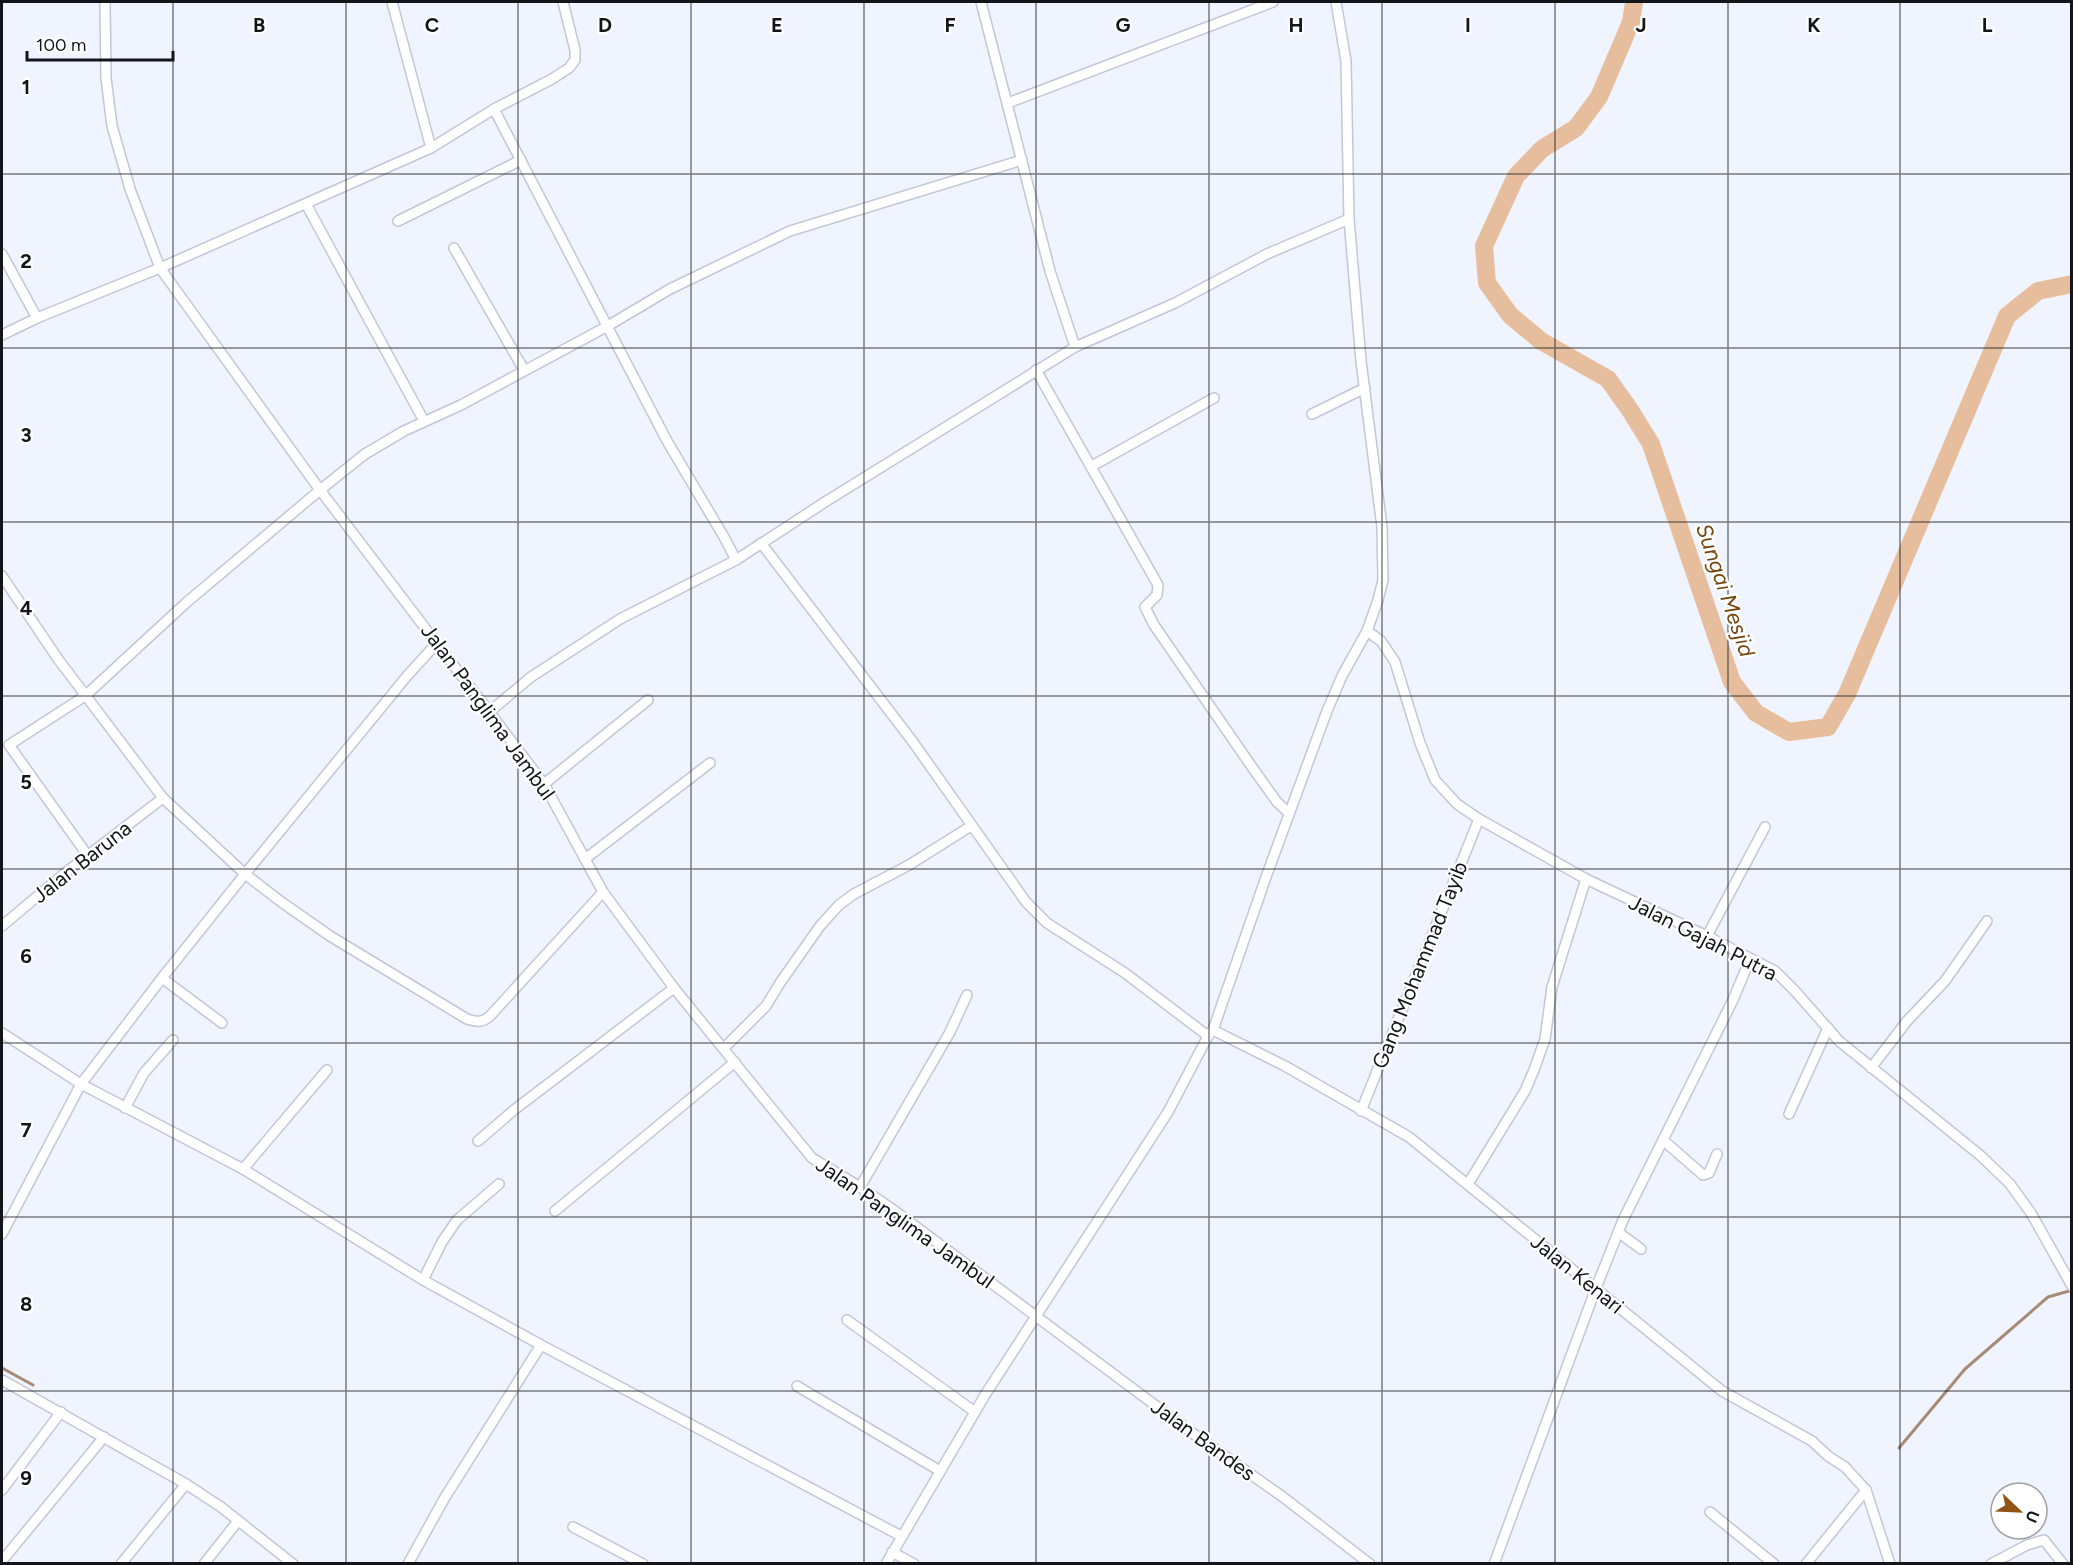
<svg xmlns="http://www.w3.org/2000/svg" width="2073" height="1565" viewBox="0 0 2073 1565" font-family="Figtree,sans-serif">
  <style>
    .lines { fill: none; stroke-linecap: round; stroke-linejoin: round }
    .stream { stroke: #a78b76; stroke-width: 3 }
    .river { stroke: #e7be9d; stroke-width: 18 }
    .street-casing { stroke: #c1c7d8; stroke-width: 12 }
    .street { stroke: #fff; stroke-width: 9 }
    .grid { fill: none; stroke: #13151a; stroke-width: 1.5; stroke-opacity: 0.55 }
    .labels { text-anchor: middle; stroke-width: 4.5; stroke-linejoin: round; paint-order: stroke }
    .street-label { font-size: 21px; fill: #13151a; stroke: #fff }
    .water-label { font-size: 22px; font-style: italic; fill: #75430c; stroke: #fff }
    .grid-label { font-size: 20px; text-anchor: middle; font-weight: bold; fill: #13151a; stroke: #fff; stroke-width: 4.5; stroke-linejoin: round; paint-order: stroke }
  </style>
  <rect width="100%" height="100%" fill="#f0f4fe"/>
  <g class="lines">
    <!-- stream -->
    <g class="stream">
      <path d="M2,1368L33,1385"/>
      <path d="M1899,1448L1965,1369L2048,1297L2069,1291"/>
    </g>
    <!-- river -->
    <path class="river" d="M1634,2L1631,22L1599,97L1576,128L1542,149L1516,176L1484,246L1487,283L1510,315L1541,341L1608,379L1630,410L1651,444L1732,682L1756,713L1789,732L1828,727L1847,694L2007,316L2038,291L2072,284"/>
    <defs>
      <g id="street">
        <path d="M105,2L106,78L112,126L130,189L160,268L320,490L544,784L603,892L674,988L812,1158L860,1187L895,1211L1191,1432L1283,1497L1370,1564"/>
        <path d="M392,2L431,148"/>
        <path d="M981,2L1050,271L1075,347"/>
        <path d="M1008,103L1273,2"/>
        <path d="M494,109L667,441L724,537L736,560"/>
        <path d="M306,204L424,421"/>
        <path d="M398,221L521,160"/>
        <path d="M454,248L524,370"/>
        <path d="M2,254L37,318"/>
        <path d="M2,335L37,318L160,268L431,148L494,109L552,79L569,68L575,60V50L563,2"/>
        <path d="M1036,370L1158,585L1157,595L1145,607L1154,625L1252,767L1277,802L1289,813"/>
        <path d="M1312,414L1365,388"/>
        <path d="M1092,466L1214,398"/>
        <path d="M761,543L913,742L1026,902L1047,923L1125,973L1208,1036"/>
        <path d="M2,576L58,659L163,798L245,874L280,901L330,936L467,1019C477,1022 482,1023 490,1016L603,892"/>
        <path d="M1367,631L1381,641L1395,662L1420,743L1435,780L1457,804L1479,819L1586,879L1707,936L1775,971L1795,991L1839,1041L1981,1156L2010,1184L2031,1213L2072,1286"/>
        <path d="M488,713L531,677L620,619L736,560L825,502L1075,347L1175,303L1267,254L1349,219"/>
        <path d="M544,784L648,700"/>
        <path d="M88,856L9,745L85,696L187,602L320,490L365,454L404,431L461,405L606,327L670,289L790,231L1022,160"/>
        <path d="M585,859L710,763"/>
        <path d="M2,926L65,873L163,798"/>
        <path d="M1707,936L1765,827"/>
        <path d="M162,978L222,1023"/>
        <path d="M1213,1030L1285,1066L1409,1137L1722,1391L1812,1441L1828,1456L1845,1467L1866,1490L1890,1564"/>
        <path d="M2,1033L81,1084L243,1169L423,1280L541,1345L901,1536"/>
        <path d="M724,1048L766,1006L780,983L820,926L839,905L854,894L909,865L971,826"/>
        <path d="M1871,1068L1907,1021L1945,981L1987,921"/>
        <path d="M125,1108L144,1073L173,1040"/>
        <path d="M1361,1111L1479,819"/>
        <path d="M1789,1114L1828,1028"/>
        <path d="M1663,1140L1703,1175L1709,1173L1717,1154"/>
        <path d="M478,1141L514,1110L674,988"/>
        <path d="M243,1169L327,1070"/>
        <path d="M1468,1184L1525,1091L1534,1070L1545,1039L1552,987L1586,879"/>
        <path d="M860,1187L950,1032L967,995"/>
        <path d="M555,1211L735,1062"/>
        <path d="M1618,1232L1641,1249"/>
        <path d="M2,1234L81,1084L162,978L245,874L407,676L437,643"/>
        <path d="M423,1280L442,1242L457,1220L499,1184"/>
        <path d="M847,1320L975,1412"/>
        <path d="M2,1380L186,1484L221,1507L293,1564"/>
        <path d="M797,1386L940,1471"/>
        <path d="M2,1490L61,1412"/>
        <path d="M1710,1512L1774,1564"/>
        <path d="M573,1527L643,1564"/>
        <path d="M892,1552L914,1564"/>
        <path d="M2,1561L104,1437"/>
        <path d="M121,1564L186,1484"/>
        <path d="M204,1564L238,1521"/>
        <path d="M408,1564L444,1499L541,1345"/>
        <path d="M886,1564L985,1395L1168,1112L1208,1036L1213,1030L1266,877L1327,711L1342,676L1367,631L1378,600L1383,580L1382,527L1361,361L1349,219L1346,61L1336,2"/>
        <path d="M1494,1564L1596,1288L1623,1220L1733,1000L1750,959"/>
        <path d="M1806,1564L1866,1490"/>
        <path d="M1991,1564L2027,1545L2044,1540L2063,1564"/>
      </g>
    </defs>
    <!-- street casing -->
    <use href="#street" class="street-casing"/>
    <!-- street -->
    <use href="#street" class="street"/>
  </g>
  <!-- grid -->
  <path class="grid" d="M173,2V1564M346,2V1564M518,2V1564M691,2V1564M864,2V1564M1036,2V1564M1209,2V1564M1382,2V1564M1555,2V1564M1728,2V1564M1900,2V1564M2,174H2072M2,348H2072M2,522H2072M2,696H2072M2,869H2072M2,1043H2072M2,1217H2072M2,1391H2072"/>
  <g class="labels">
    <!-- street labels -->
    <g class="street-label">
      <text transform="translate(488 712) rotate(54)" y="7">Jalan Panglima Jambul</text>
      <text transform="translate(82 862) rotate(-38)" y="7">Jalan Baruna</text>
      <text transform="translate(1703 938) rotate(27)" y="7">Jalan Gajah Putra</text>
      <text transform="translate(1420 965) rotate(-68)" y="7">Gang Mohammad Tayib</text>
      <text transform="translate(905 1223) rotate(35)" y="7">Jalan Panglima Jambul</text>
      <text transform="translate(1577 1274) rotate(39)" y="7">Jalan Kenari</text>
      <text transform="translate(1203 1440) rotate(36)" y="7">Jalan Bandes</text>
    </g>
    <!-- water labels -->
    <g class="water-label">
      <text transform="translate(1726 590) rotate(71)" y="8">Sungai Mesjid</text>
    </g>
  </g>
  <g class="grid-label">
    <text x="259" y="32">B</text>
    <text x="432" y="32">C</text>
    <text x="605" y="32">D</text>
    <text x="777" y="32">E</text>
    <text x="950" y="32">F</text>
    <text x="1123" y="32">G</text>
    <text x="1296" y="32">H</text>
    <text x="1468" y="32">I</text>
    <text x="1641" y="32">J</text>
    <text x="1814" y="32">K</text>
    <text x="1987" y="32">L</text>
    <text x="26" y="94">1</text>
    <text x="26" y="268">2</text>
    <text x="26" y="442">3</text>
    <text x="26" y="615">4</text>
    <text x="26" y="789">5</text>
    <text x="26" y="963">6</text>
    <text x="26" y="1137">7</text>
    <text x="26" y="1311">8</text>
    <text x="26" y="1485">9</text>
  </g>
  <!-- border -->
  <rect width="2073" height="1565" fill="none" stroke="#13151a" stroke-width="6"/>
  <!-- north arrow -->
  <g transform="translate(2019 1511) rotate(113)"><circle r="28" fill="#ffffff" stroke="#a1a1a3" stroke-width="1.5"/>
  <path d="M0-4.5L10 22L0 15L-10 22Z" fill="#8f5313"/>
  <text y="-9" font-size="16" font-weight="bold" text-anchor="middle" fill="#13151a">U</text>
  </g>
  <!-- scale -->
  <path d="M27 51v9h146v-9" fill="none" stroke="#13151a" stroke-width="3"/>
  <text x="36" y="51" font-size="18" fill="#13151a" stroke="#ffffff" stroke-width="4.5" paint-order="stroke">100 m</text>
</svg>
